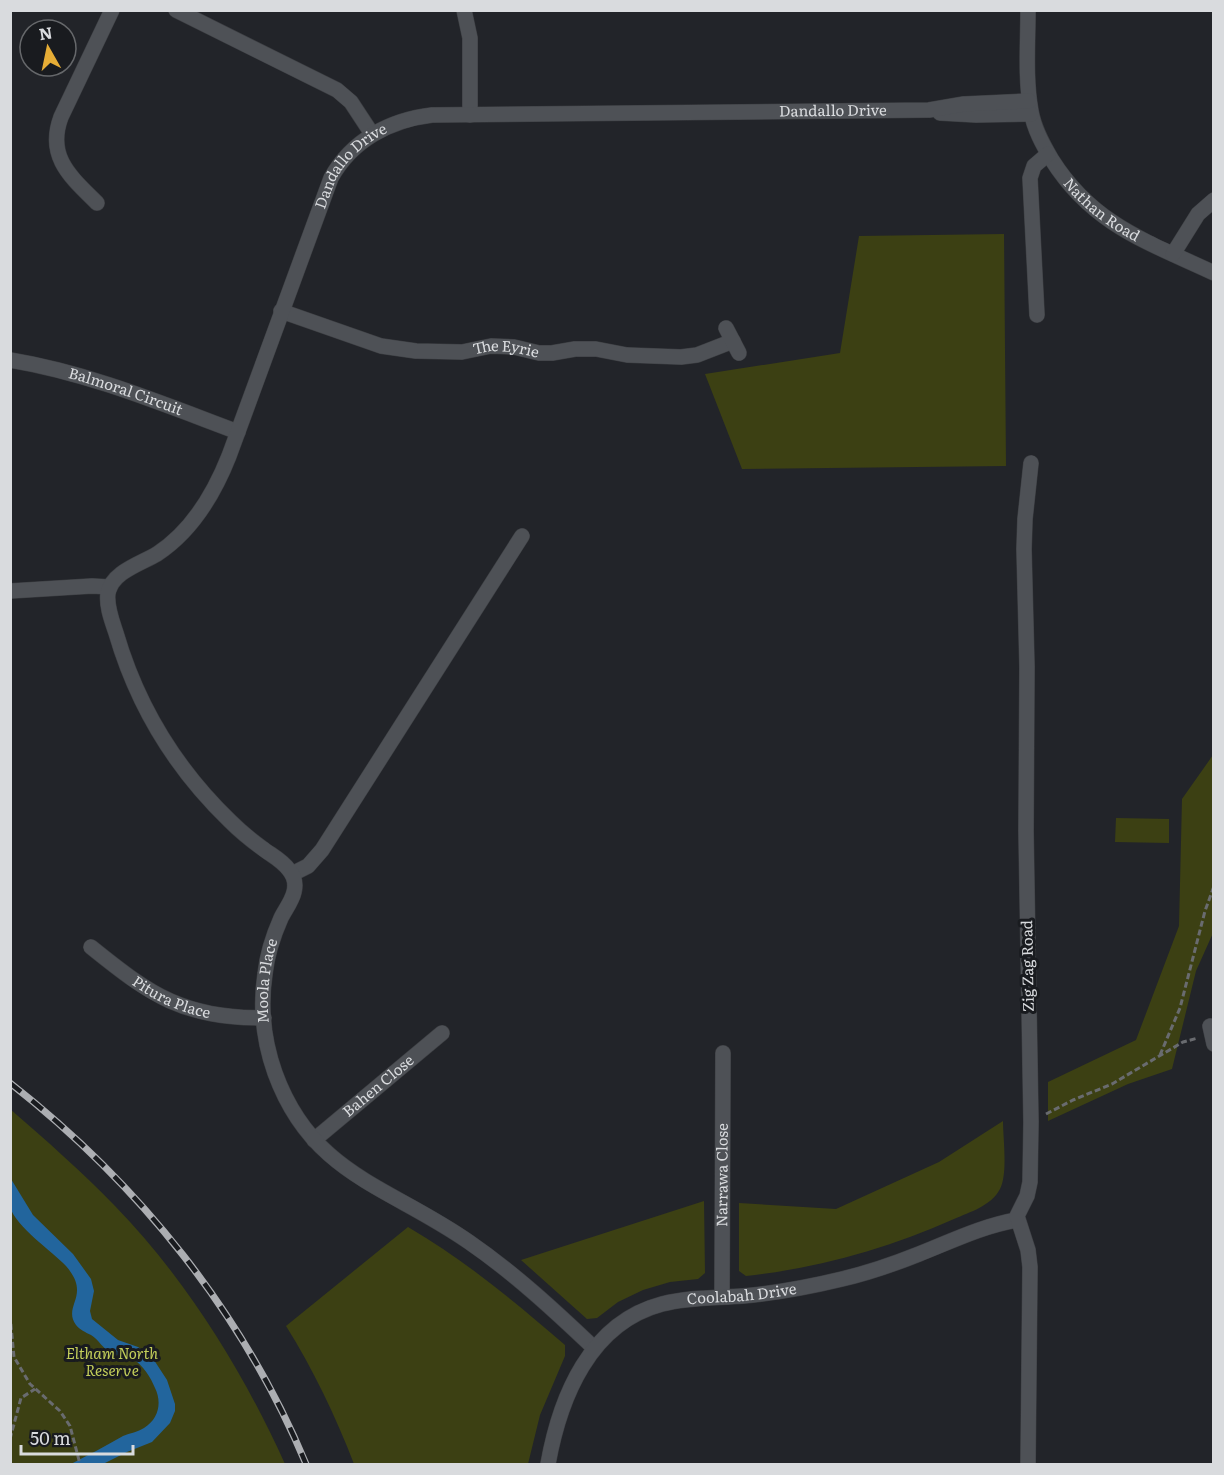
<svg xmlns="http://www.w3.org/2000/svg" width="1224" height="1475" viewBox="0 0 1224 1475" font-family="Literata,serif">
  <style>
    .green { fill: #3c4013 }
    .water { fill: #22659d }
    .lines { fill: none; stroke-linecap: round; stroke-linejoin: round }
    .minor-casing { stroke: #3c3e42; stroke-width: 16 }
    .path { stroke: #696b6f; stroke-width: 3; stroke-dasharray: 6 3; stroke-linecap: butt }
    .minor { stroke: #4e5156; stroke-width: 15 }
    .rail-casing { stroke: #acaeb2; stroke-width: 7 }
    .rail { stroke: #191b1f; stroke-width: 4.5; stroke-dasharray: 14; stroke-linecap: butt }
    .labels { text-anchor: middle; stroke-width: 6; stroke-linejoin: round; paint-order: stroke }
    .street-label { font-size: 15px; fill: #d9dbde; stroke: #191b1f }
    .park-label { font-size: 15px; font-style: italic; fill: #c4cf5a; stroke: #191b1f }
  </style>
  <rect width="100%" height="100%" fill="#222429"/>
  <!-- green -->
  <g class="green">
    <path d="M1004,234L1006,466L742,469L705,374L840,353L859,236Z"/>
    <path d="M1213,755V933L1196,971L1172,1069L1128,1084L1048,1121V1082L1136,1040L1179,926L1182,799Z"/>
    <path d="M1116,818L1169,819V843L1115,842Z"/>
    <path d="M10,1109C46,1140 82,1172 115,1206C186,1279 243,1371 285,1464H11Z"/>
    <path d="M1003,1121C1003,1138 1008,1174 1000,1189C991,1206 970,1212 954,1219C887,1249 819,1268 746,1276L739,1271V1203L836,1209L939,1162Z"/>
    <path d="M704,1201L705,1273L698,1279L670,1282L643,1290L618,1302L597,1318L587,1319L521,1260Z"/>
    <path d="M408,1227C466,1261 514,1301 565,1345V1356L540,1415L528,1464H354C336,1417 313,1369 286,1326Z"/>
  </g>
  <!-- water -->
  <path class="water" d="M11,1179L33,1215L73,1254L91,1279L94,1291L90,1311L92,1319L118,1340L138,1347L152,1357L167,1380L175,1404V1411L170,1423L152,1442L127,1452L103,1464H71C88,1455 106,1446 123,1436C130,1433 138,1432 144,1428C159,1419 162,1402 155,1388C151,1378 143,1365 133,1359C127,1355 118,1356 111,1353C103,1349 99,1340 91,1335C85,1332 80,1330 76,1325C62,1305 92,1296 66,1266C52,1251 16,1227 10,1207C9,1199 10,1188 11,1179Z"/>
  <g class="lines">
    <defs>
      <g id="minor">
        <path d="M176,10L337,90L351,102L372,134"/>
        <path d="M464,10L470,38V115"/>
        <path id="s1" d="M1028,10C1028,43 1025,78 1031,111C1034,129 1043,145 1052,160C1093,225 1148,242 1214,273"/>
        <path d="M940,113L976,115L1031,114"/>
        <path d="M97,203C71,177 46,157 61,117L112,10"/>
        <path d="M1173,254L1198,214L1214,200"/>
        <path id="s2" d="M281,311L381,346L416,351L462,352L491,346L514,347L539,353H552L575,349H596L627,355L681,357L697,355L733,341"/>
        <path d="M1037,315L1030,178L1034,166L1048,154"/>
        <path d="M726,328L739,353"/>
        <path id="s3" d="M10,360C89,373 163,404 238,432"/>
        <path d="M10,591L92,586L110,587"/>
        <path d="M292,874L308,866L322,850L522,536"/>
        <path id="s4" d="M91,947C153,997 182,1017 264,1018"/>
        <path d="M1210,1026L1214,1044"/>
        <path id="s5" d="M314,1140L442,1033"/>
        <path id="s6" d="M722,1297L723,1053"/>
        <path id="s7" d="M594,1348C554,1310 514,1273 469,1242C389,1186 312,1175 275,1073C264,1042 260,1007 265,974C267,955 273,936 281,918C285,910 292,901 294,892C296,884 294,876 289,870C282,860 271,855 262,848C251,840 240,831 230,821C176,769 137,705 116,633C112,621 106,606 108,593C112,572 140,564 157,554C192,531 214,494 229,456L331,178C352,140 390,120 432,115L929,110L964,104L1029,101"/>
        <path id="s8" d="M548,1464C560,1397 590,1323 662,1304C689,1297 716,1298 743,1296C776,1293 809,1287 842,1279C868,1273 894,1264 919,1254C952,1241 982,1226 1017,1220"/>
        <path d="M1028,1464L1030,1267L1028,1250L1017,1216L1027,1196L1030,1182L1031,1122L1026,831L1027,667L1024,549L1025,519L1031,463"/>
      </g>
    </defs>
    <!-- minor casing -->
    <use href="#minor" class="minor-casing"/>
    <!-- path -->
    <g class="path">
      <path d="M1160,1055L1180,1008L1205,911L1214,886"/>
      <path d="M1046,1114L1073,1100L1112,1084L1183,1042L1198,1038"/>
      <path d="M10,1315L14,1357L30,1384L60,1411L70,1426L80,1464"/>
      <path d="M10,1439L21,1398L35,1389"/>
    </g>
    <!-- minor -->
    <use href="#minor" class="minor"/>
    <defs>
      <path id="rail" d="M10,1083C139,1184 243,1313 306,1464"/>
    </defs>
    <!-- rail casing -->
    <use href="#rail" class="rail-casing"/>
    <!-- rail -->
    <use href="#rail" class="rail"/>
  </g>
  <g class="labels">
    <!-- street labels -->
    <g class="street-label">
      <text dy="5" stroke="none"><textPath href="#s7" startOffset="1989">Dandallo Drive</textPath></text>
      <text dy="5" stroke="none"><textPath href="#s7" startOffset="1486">Dandallo Drive</textPath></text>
      <text dy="5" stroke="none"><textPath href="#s1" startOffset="226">Nathan Road</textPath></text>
      <text dy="5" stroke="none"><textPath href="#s2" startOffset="232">The Eyrie</textPath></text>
      <text dy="5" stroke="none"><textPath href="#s3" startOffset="120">Balmoral Circuit</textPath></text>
      <text transform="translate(1028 966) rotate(-91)" y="5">Zig Zag Road</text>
      <text dy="5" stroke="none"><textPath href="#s7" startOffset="522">Moola Place</textPath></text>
      <text dy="5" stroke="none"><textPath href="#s4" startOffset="96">Pitura Place</textPath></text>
      <text dy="5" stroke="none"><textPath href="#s5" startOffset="84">Bahen Close</textPath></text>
      <text dy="5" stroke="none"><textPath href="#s6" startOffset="122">Narrawa Close</textPath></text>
      <text dy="5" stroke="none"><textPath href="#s8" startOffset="288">Coolabah Drive</textPath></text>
    </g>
    <!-- park labels -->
    <g class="park-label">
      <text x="112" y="1359">Eltham North<tspan x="112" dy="17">Reserve</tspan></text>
    </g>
  </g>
  <!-- border -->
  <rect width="1224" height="1475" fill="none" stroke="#d9dbde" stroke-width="24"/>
  <!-- north arrow -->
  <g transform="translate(48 48) rotate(351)"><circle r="28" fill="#191b1f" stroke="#66686b" stroke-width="1.5"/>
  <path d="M0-4.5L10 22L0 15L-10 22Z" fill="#e6ad36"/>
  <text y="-9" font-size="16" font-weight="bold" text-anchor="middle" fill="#d9dbde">N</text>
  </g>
  <!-- scale -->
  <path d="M21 1445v9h112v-9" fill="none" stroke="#d9dbde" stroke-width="3"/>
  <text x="30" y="1445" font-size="18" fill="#d9dbde" stroke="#191b1f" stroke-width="4.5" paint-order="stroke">50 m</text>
</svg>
